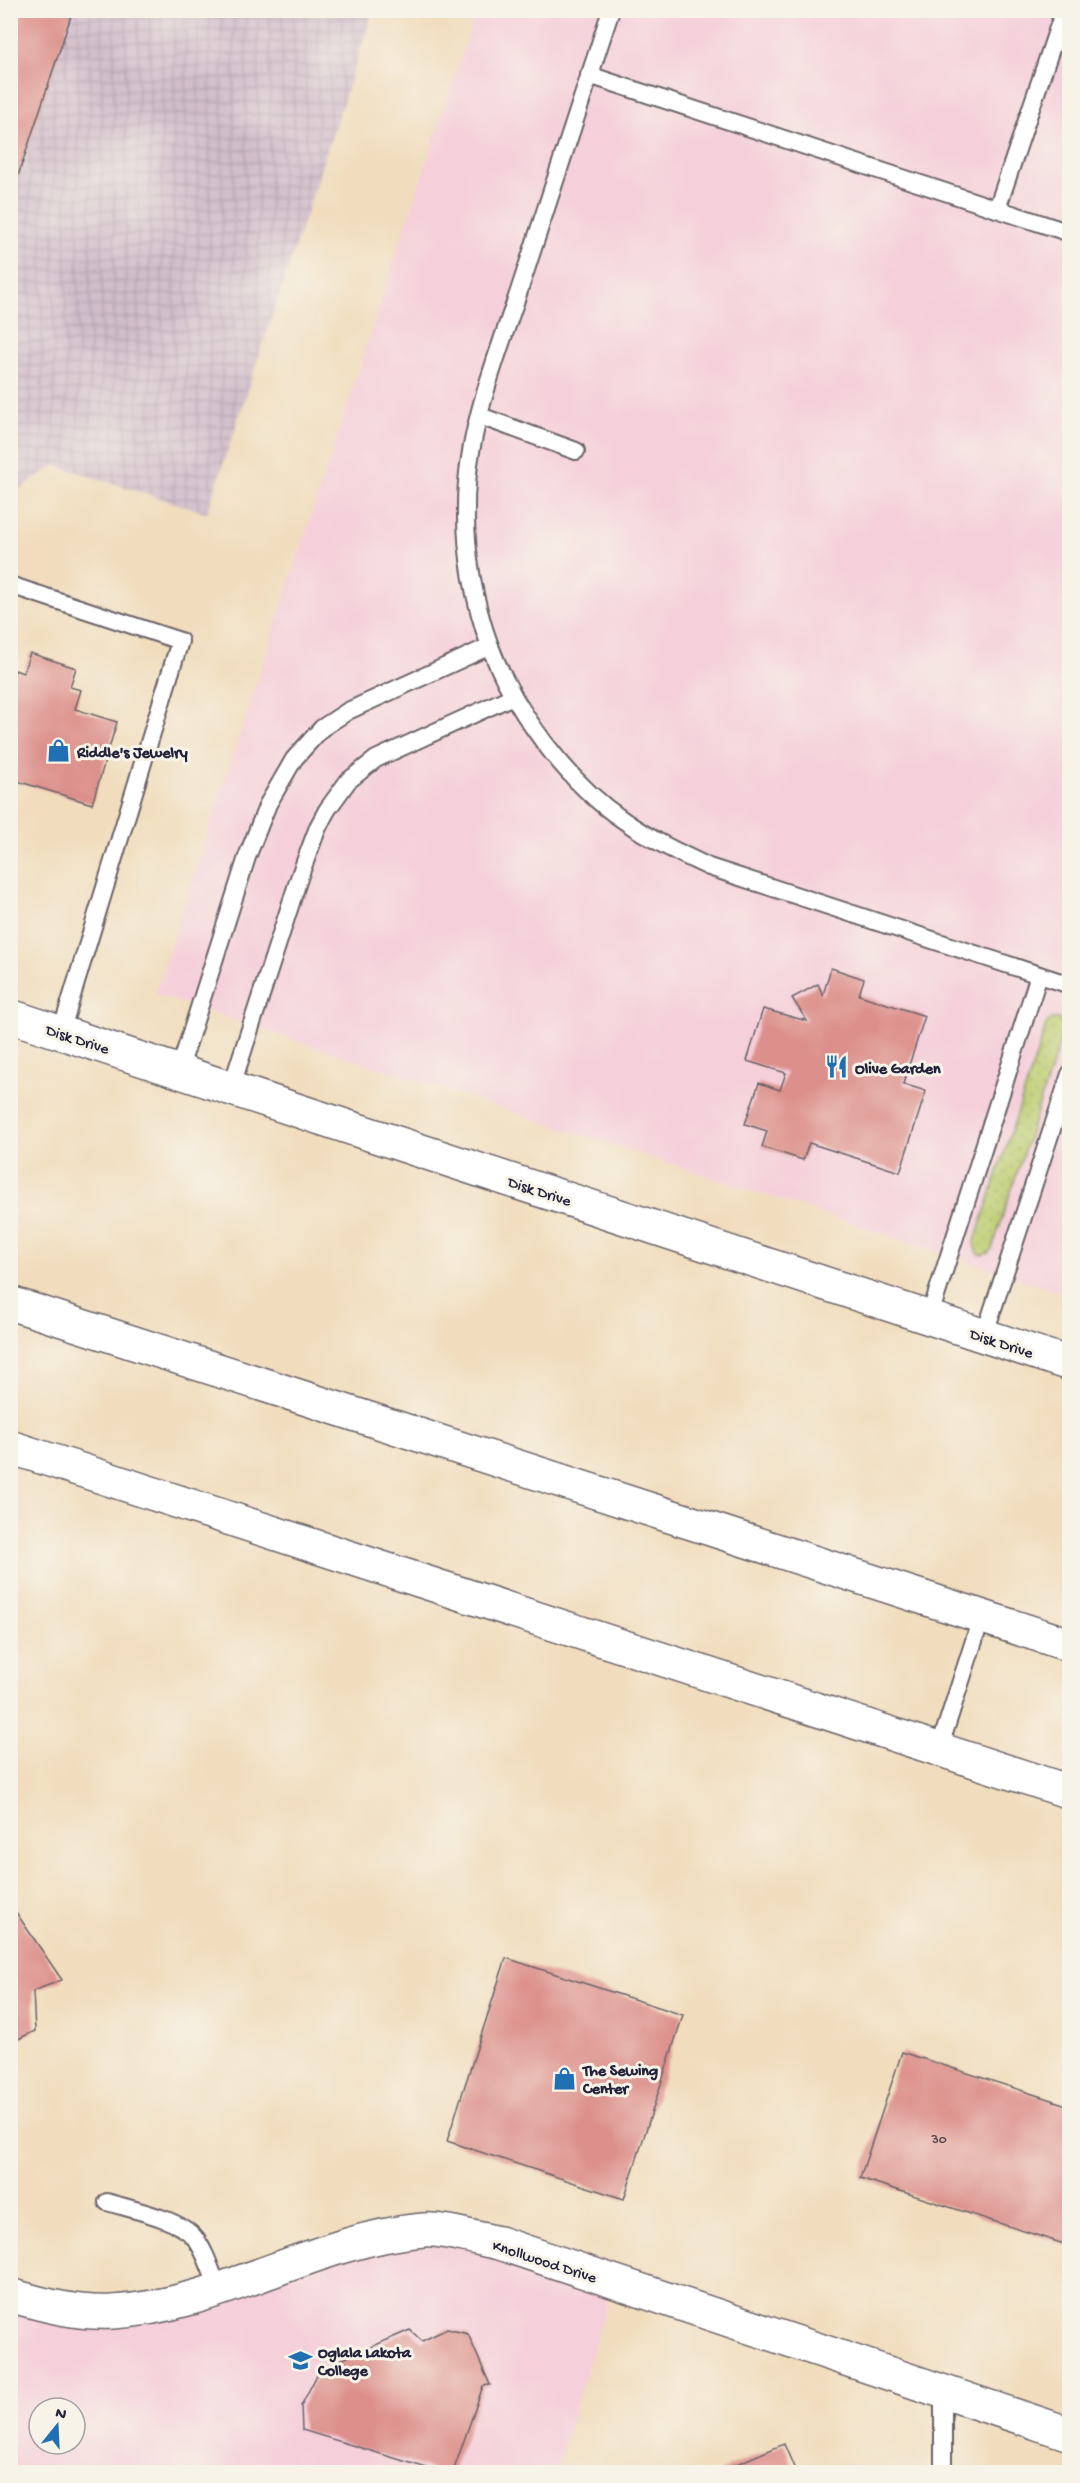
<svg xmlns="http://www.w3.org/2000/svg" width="1080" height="2483" viewBox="0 0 1080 2483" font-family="'Gochi Hand',sans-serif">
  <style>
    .built { fill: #f5cfda; fill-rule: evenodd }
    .industrial { fill: url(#industrial-grid) }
    .grass { fill: url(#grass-dots); stroke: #6f7754; stroke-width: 1.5 }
    .building { fill: #dd908b }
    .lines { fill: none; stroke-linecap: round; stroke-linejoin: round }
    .service-casing { stroke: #6a6368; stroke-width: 20 }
    .minor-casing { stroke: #6a6368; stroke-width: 36 }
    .tertiary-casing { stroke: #6a6368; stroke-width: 36 }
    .motorway-casing { stroke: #6a6368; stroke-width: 36 }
    .service { stroke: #fff; stroke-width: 16 }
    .minor { stroke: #fff; stroke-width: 33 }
    .tertiary { stroke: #fff; stroke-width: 33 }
    .motorway { stroke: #fff; stroke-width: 33 }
    .labels { text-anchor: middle; stroke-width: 6; stroke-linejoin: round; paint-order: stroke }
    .number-label { font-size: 14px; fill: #513e4f }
    .poi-label { font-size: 16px; font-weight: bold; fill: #22223b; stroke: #f7f3e8; text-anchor: start }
    .street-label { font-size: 16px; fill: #22223b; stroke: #f7f3e8 }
  </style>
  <defs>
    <pattern id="industrial-grid" width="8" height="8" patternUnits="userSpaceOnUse" patternTransform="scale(1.5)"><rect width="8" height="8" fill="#d1bdcb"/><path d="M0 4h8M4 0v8" fill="none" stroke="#b3a2af"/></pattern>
    <pattern id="grass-dots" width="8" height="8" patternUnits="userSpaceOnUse" patternTransform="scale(1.5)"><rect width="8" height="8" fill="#bccc6e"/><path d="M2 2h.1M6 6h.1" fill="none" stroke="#a1af60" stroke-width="1.8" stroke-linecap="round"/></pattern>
  </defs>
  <rect width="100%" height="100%" fill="#f7f3e8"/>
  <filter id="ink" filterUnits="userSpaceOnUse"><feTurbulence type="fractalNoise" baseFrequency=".0167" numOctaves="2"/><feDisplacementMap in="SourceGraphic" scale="12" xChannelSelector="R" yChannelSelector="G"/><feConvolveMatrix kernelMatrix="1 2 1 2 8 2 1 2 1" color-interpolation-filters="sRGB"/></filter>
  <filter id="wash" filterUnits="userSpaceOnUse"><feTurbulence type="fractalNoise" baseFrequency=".008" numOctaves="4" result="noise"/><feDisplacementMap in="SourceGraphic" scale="24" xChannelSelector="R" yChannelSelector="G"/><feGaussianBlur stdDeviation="1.35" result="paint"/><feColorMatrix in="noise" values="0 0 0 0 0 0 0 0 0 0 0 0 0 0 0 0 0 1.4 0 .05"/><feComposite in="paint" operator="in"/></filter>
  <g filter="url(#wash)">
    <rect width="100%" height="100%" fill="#f1ddbd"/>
    <!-- built -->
    <g class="built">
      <path d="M476,11H1069V1295L155,994Z"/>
      <path d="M426,2230L614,2282L555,2472H11L10,2295L111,2313ZM39,2408H75V2444H39Z"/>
    </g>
    <!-- industrial -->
    <path class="industrial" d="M11,11H373L207,513L55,465L11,495Z"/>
    <!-- grass -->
    <path class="grass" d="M1052,1019H1059L1064,1029L992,1249L987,1254L981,1255L976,1251L974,1244L1047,1023Z"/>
    <g id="blocks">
      <!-- building -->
      <g class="building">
        <path d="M10,10H73L18,176L10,174Z"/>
        <path d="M30,653L76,668L70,687L81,690L75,709L117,722L92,804L17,781L10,801V685L15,670L23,673Z"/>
        <path d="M831,968L864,979L859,995L925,1016L903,1084L926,1091L900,1172L809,1143L803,1160L762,1147L767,1131L745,1124L759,1083L780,1090L786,1073L747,1061L763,1009L807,1021L792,998L818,984L823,995Z"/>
        <path d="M15,1911L62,1980L33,1991L35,2031L10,2043V1914Z"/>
        <path d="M506,1958L683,2015L624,2199L447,2141Z"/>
        <path d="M902,2052L1070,2106V2246L860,2178Z"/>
        <path d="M447,2329L468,2334L490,2385L483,2386L453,2472H440L302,2430L301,2406L320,2369L410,2330L422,2341Z"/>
        <path d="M784,2444L796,2472H718Z"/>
      </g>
    </g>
  </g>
  <g filter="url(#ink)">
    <use href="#blocks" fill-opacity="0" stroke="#6a6368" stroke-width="1.5"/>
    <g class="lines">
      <defs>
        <g id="service">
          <path d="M611,10C580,104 549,198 519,291C496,359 466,433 466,506C465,551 474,603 490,646C513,709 567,782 623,820C650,839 679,853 709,867L1070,985"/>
          <path d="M589,75L1070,233"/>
          <path d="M997,209L1064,10"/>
          <path d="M480,416L576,451"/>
          <path d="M10,585L180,641L61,1032"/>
          <path d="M179,1071L247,857L268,804L294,759L322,728L348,711L490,646"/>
          <path d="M231,1088L300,875L318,827L327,810L348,781L376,759L513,696"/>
          <path d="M929,1318L1039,975"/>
          <path d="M984,1336L1070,1074"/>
          <path d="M939,1749L982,1616"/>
          <path d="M107,2202C130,2209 179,2219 194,2237C206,2251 211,2272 218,2288"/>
          <path d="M943,2392V2472"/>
        </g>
        <path id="minor" d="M10,2295C43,2305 78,2314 113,2312C220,2306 316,2239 423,2230C442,2228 479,2239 499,2243L1070,2434"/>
        <path id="tertiary" d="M10,1016L1070,1364"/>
        <g id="motorway">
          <path d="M10,1303L1070,1645"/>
          <path d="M10,1447L1070,1792"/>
        </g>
      </defs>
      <!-- service casing -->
      <use href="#service" class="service-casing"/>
      <!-- minor casing -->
      <use href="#minor" class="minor-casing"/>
      <!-- tertiary casing -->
      <use href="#tertiary" class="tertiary-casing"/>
      <!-- motorway casing -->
      <use href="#motorway" class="motorway-casing"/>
      <!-- service -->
      <use href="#service" class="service"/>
      <!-- minor -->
      <use href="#minor" class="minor"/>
      <!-- tertiary -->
      <use href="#tertiary" class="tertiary"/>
      <!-- motorway -->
      <use href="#motorway" class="motorway"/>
    </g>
  </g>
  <!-- icons -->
  <defs>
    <symbol id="shop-bare" viewBox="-9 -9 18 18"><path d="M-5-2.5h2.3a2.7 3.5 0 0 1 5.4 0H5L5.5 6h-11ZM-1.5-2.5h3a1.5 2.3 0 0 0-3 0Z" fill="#1f6fb2" stroke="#f7f3e8" stroke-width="2.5" paint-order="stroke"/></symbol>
    <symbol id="restaurant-bare" viewBox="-9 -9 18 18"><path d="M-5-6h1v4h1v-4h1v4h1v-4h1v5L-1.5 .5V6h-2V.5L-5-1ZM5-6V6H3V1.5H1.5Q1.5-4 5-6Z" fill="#1f6fb2" stroke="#f7f3e8" stroke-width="2.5" paint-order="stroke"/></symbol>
    <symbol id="university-bare" viewBox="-9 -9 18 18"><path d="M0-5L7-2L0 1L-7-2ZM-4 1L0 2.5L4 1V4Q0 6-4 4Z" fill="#1f6fb2" stroke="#f7f3e8" stroke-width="2.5" paint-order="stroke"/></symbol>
  </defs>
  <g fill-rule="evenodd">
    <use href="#shop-bare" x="42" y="734" width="33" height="33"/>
    <use href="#restaurant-bare" x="820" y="1050" width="33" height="33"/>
    <use href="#shop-bare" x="548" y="2062" width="33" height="33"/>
    <use href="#university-bare" x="284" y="2344" width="33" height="33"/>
  </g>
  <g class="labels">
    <!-- number labels -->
    <g class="number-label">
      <text x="939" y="2143">30</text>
    </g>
    <!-- poi labels -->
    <g class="poi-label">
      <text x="77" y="757">Riddle's Jewelry</text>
      <text x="855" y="1073">Olive Garden</text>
      <text x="583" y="2075">The Sewing<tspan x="583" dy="18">Center</tspan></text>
      <text x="318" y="2357">Oglala Lakota<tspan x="318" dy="18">College</tspan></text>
    </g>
    <!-- street labels -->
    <g class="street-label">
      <text transform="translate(78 1038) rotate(18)" y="6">Disk Drive</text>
      <text transform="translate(540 1190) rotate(18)" y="6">Disk Drive</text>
      <text transform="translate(1002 1342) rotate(18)" y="6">Disk Drive</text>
      <text transform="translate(545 2260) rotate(18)" y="6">Knollwood Drive</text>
    </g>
  </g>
  <!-- margin -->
  <rect width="1080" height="2483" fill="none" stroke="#f7f3e8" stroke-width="36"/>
  <!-- north arrow -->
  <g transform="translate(57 2426) rotate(18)"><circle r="28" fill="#f7f3e8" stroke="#a29fa3" stroke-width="1.5"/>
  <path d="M0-4.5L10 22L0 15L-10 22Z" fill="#1f6fb2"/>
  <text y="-9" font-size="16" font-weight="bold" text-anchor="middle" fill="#22223b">N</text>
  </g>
</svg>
